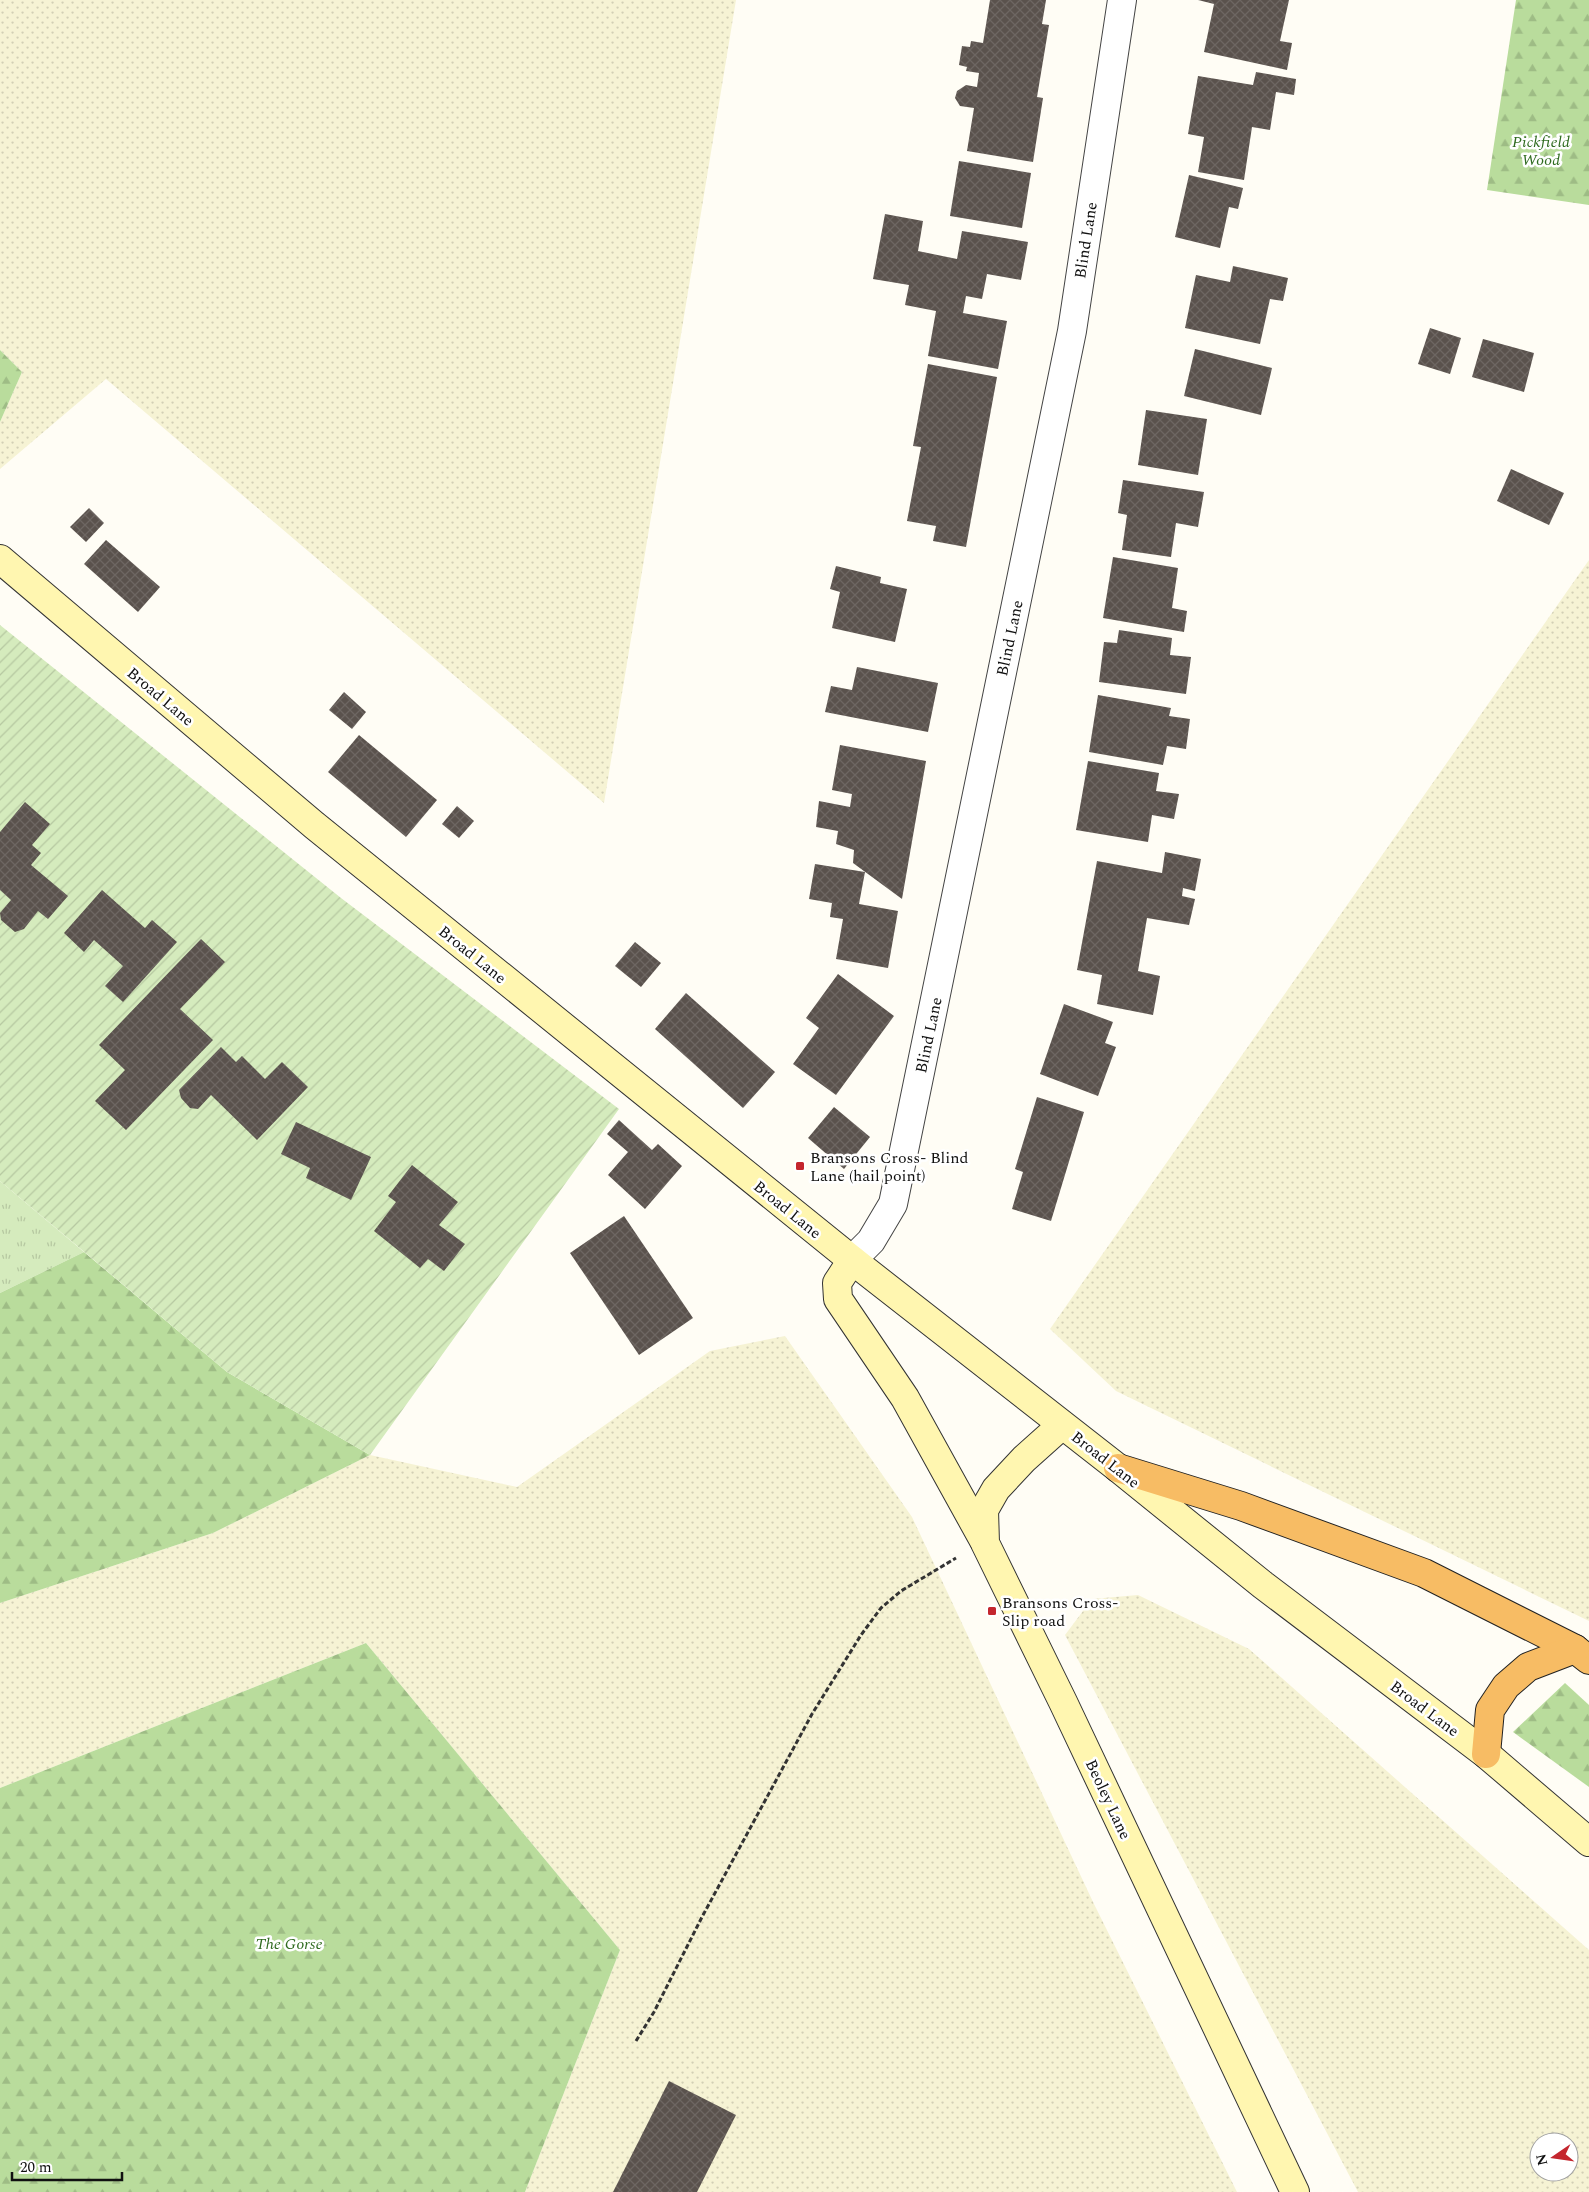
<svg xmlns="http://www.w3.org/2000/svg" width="1589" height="2192" viewBox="0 0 1589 2192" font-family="Spectral,serif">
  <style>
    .farmland { fill: url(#farmland-dots); fill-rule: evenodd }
    .grass { fill: url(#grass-tufts) }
    .forest { fill: url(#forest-firs) }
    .garden { fill: url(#garden-furrows) }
    .building { fill: url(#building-cross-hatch) }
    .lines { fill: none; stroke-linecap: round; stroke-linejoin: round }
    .minor-casing { stroke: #444; stroke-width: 30 }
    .secondary-casing { stroke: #333; stroke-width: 30 }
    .trunk-casing { stroke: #222; stroke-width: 30 }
    .path { stroke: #333; stroke-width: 3; stroke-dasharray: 5 2.5; stroke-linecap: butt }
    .minor { stroke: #fff; stroke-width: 28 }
    .secondary { stroke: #fff6b0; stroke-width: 28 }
    .trunk { stroke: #f7bc64; stroke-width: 28 }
    .poi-dot { fill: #c4262e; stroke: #fff; stroke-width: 2 }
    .labels { text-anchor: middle; stroke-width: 5; stroke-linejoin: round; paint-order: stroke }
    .park-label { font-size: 16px; font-style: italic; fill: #2f6b1f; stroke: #fff }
    .street-label { font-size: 16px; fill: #111; stroke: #fff }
    .poi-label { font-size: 16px; fill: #111; stroke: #fff; text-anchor: start }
  </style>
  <defs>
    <pattern id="farmland-dots" width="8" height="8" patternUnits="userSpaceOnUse" patternTransform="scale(1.25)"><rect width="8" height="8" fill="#f6f3d4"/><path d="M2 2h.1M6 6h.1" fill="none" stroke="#d2cfb5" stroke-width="1.8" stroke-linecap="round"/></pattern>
    <pattern id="grass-tufts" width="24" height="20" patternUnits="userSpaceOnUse" patternTransform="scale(1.25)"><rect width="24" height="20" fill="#d5ebbd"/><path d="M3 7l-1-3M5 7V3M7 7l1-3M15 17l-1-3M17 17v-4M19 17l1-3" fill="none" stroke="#b6c8a1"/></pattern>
    <pattern id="forest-firs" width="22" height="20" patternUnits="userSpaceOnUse" patternTransform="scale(1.25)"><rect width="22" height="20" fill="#b9dc9c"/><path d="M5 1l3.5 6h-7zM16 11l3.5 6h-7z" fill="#9ebc85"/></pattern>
    <pattern id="garden-furrows" width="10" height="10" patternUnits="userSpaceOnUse" patternTransform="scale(1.25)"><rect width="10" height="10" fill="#d5ebbd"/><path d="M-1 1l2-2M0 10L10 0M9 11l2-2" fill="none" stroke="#b6c8a1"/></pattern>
    <pattern id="building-cross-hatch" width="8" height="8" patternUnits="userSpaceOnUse" patternTransform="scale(1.25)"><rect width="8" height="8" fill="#5a524d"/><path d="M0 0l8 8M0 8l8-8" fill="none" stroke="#6d6662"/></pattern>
  </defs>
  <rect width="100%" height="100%" fill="#fffdf5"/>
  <!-- farmland -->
  <g class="farmland">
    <path d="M0,0H736L604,803L106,379L0,469V422L22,372L0,350Z"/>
    <path d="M1589,560V1621L1116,1391L1050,1329Z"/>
    <path d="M785,1336L912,1517L1094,1904L1237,2192H525L620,1950L366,1643L0,1788V1603L213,1533L370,1455L517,1487L710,1351Z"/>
    <path d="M1138,1595L1249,1649L1589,1950V2192H1358L1065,1635L1092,1599ZM1539,2142H1569V2172H1539Z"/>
  </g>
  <!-- grass -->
  <path class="grass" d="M0,1181L84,1252L0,1293Z"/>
  <!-- forest -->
  <g class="forest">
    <path d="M1516,0H1589V205L1487,190Z"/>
    <path d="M0,350L22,372L0,422Z"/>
    <path d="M84,1252L227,1372L370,1455L213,1533L0,1603V1293Z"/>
    <path d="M366,1643L620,1950L525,2192H0V1788Z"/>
    <path d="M1565,1683L1589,1705V1787L1513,1732Z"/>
  </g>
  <!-- garden -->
  <path class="garden" d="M0,625L341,898L619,1109L370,1455L227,1372L0,1181Z"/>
  <!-- building -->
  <g class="building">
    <path d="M990,0H1046L1042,24L1049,25L1037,97L1043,98L1033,162L967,151L974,108L960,106L955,98L957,91L966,85L977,87L979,73L966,71L967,67L959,65L962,46L970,47L971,41L983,43Z"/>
    <path d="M1198,0H1289L1280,41L1292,43L1287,70L1204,52L1214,4Z"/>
    <path d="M1256,72L1296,79L1294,95L1276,92L1270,130L1252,127L1244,180L1198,172L1204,137L1188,134L1198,76L1253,85Z"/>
    <path d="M959,161L1031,173L1022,228L950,216Z"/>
    <path d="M1189,175L1243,188L1238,209L1229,207L1220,248L1175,237Z"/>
    <path d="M885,214L923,221L918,251L957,259L962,231L1028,242L1021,280L987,274L982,299L966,296L963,313L1007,321L998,369L928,356L936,311L905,305L909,285L873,279Z"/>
    <path d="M1233,266L1288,278L1283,301L1270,299L1260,344L1185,328L1196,275L1230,282Z"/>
    <path d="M1430,328L1461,338L1450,374L1418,364Z"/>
    <path d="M1483,339L1534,353L1524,392L1472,377Z"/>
    <path d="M1195,349L1272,368L1261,415L1184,396Z"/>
    <path d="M928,364L997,377L966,547L933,541L936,526L907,521L921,447L913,446Z"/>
    <path d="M1146,410L1207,419L1198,475L1138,465Z"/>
    <path d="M1511,469L1564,493L1549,525L1497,501Z"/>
    <path d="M1123,480L1204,492L1198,527L1176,523L1171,557L1122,550L1127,515L1118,513Z"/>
    <path d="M89,508L104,523L86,542L70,527Z"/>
    <path d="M106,540L160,587L138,612L84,564Z"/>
    <path d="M1113,557L1178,568L1172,608L1187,611L1184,632L1103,618Z"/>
    <path d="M836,566L881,577L880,583L907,589L895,642L832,628L840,592L830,589Z"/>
    <path d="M1119,630L1172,638L1170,655L1191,657L1186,694L1099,682L1104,642L1117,643Z"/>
    <path d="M857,667L938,683L928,732L825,712L831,686L852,690Z"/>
    <path d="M344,692L366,712L352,729L329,710Z"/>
    <path d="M1098,695L1171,708L1169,716L1190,719L1186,749L1167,746L1163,765L1089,752Z"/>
    <path d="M359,735L437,800L406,837L328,772Z"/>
    <path d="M840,745L926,761L902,899L853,863L854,850L836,844L838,831L816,827L819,801L850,807L852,794L832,790Z"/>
    <path d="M1088,761L1159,773L1156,791L1179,794L1174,819L1152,815L1148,842L1076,830Z"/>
    <path d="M25,802L50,824L32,845L41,853L31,865L68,896L48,919L38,911L24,929L15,932L1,920L0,913L11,900L0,890V832Z"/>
    <path d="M457,806L474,821L459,838L442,824Z"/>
    <path d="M1165,852L1201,859L1195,891L1183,888L1182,896L1195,899L1189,925L1147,918L1138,971L1160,976L1153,1015L1097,1004L1102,975L1077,970L1097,861L1162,873Z"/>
    <path d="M815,864L865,872L859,904L898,911L888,968L836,959L843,919L830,917L832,903L809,899Z"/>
    <path d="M102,890L145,928L152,920L177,942L123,1002L105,986L123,966L94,940L84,952L64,933Z"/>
    <path d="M201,939L225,962L180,1009L213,1040L126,1130L95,1101L125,1070L99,1045Z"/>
    <path d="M635,942L661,963L641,987L615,966Z"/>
    <path d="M838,974L894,1016L836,1095L793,1064L819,1028L806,1018Z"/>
    <path d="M686,993L775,1072L743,1108L655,1029Z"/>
    <path d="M1064,1004L1113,1022L1105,1043L1116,1047L1098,1096L1040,1074Z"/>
    <path d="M221,1047L236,1062L242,1056L265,1079L282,1062L308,1087L257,1140L211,1095L198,1109L190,1108L181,1098L179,1090Z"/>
    <path d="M1037,1097L1084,1112L1051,1221L1012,1209L1023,1172L1015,1169Z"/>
    <path d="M834,1107L870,1137L844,1169L808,1138Z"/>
    <path d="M619,1120L652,1150L658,1144L682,1166L645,1209L608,1175L628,1152L607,1134Z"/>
    <path d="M296,1122L371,1157L351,1200L306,1178L310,1168L281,1154Z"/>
    <path d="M412,1165L458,1202L439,1225L465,1244L444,1271L428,1259L420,1268L374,1231L396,1202L388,1196Z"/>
    <path d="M624,1216L693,1318L639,1355L570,1253Z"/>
    <path d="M669,2081L736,2115L697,2192H613Z"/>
  </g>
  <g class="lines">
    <defs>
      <path id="minor" d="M852,1260L871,1241L893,1204L1072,331L1122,0"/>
      <g id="secondary">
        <path d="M0,559L314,825L852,1260L1118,1468L1263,1585L1486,1754L1589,1842"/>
        <path d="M852,1260L837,1283L838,1299L905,1398L983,1539"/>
        <path d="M1062,1425L1024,1459L996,1489L984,1510L985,1543L1063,1702L1295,2192"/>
      </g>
      <g id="trunk">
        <path d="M1118,1468L1241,1506L1424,1573L1575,1649L1589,1660"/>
        <path d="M1486,1754L1490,1710L1506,1686L1528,1667L1575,1649"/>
      </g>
    </defs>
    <!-- minor casing -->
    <use href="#minor" class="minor-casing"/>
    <!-- secondary casing -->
    <use href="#secondary" class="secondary-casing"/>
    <!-- trunk casing -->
    <use href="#trunk" class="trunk-casing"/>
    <!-- path -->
    <path class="path" d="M636,2041L654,2012L702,1917L812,1714L861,1635L881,1608L901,1591L956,1558"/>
    <!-- minor -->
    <use href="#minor" class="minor"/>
    <!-- secondary -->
    <use href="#secondary" class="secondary"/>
    <!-- trunk -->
    <use href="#trunk" class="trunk"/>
  </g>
  <!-- markers -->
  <g class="poi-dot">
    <rect x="795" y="1161" width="10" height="10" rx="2.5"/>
    <rect x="987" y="1606" width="10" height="10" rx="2.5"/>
  </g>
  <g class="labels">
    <!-- park labels -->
    <g class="park-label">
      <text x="1541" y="147">Pickfield<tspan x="1541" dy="18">Wood</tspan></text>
      <text x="289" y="1949">The Gorse</text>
    </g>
    <!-- street labels -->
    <g class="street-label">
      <text transform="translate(1085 240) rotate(-81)" y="6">Blind Lane</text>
      <text transform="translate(1009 638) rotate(-78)" y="6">Blind Lane</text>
      <text transform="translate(161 696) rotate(40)" y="6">Broad Lane</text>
      <text transform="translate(473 954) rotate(39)" y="6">Broad Lane</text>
      <text transform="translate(928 1035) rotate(-78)" y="6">Blind Lane</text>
      <text transform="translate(788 1209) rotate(39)" y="6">Broad Lane</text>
      <text transform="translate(1106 1459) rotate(38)" y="6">Broad Lane</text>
      <text transform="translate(1425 1708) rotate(37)" y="6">Broad Lane</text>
      <text transform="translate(1109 1799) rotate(65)" y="6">Beoley Lane</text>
    </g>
    <!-- poi labels -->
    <g class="poi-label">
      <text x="810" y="1163">Bransons Cross- Blind<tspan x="810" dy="18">Lane (hail point)</tspan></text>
      <text x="1002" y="1608">Bransons Cross-<tspan x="1002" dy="18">Slip road</tspan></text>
    </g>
  </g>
  <!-- north arrow -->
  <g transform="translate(1554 2157) rotate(257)"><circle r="24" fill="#ffffff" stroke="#a0a0a0"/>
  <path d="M0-4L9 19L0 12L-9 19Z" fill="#c4262e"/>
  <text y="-8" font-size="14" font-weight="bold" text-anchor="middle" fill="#111111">N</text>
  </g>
  <!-- scale -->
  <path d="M12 2172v8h110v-8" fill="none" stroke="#111111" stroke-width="2.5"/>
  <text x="20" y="2172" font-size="15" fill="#111111" stroke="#ffffff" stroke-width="4" paint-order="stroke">20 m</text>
</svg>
